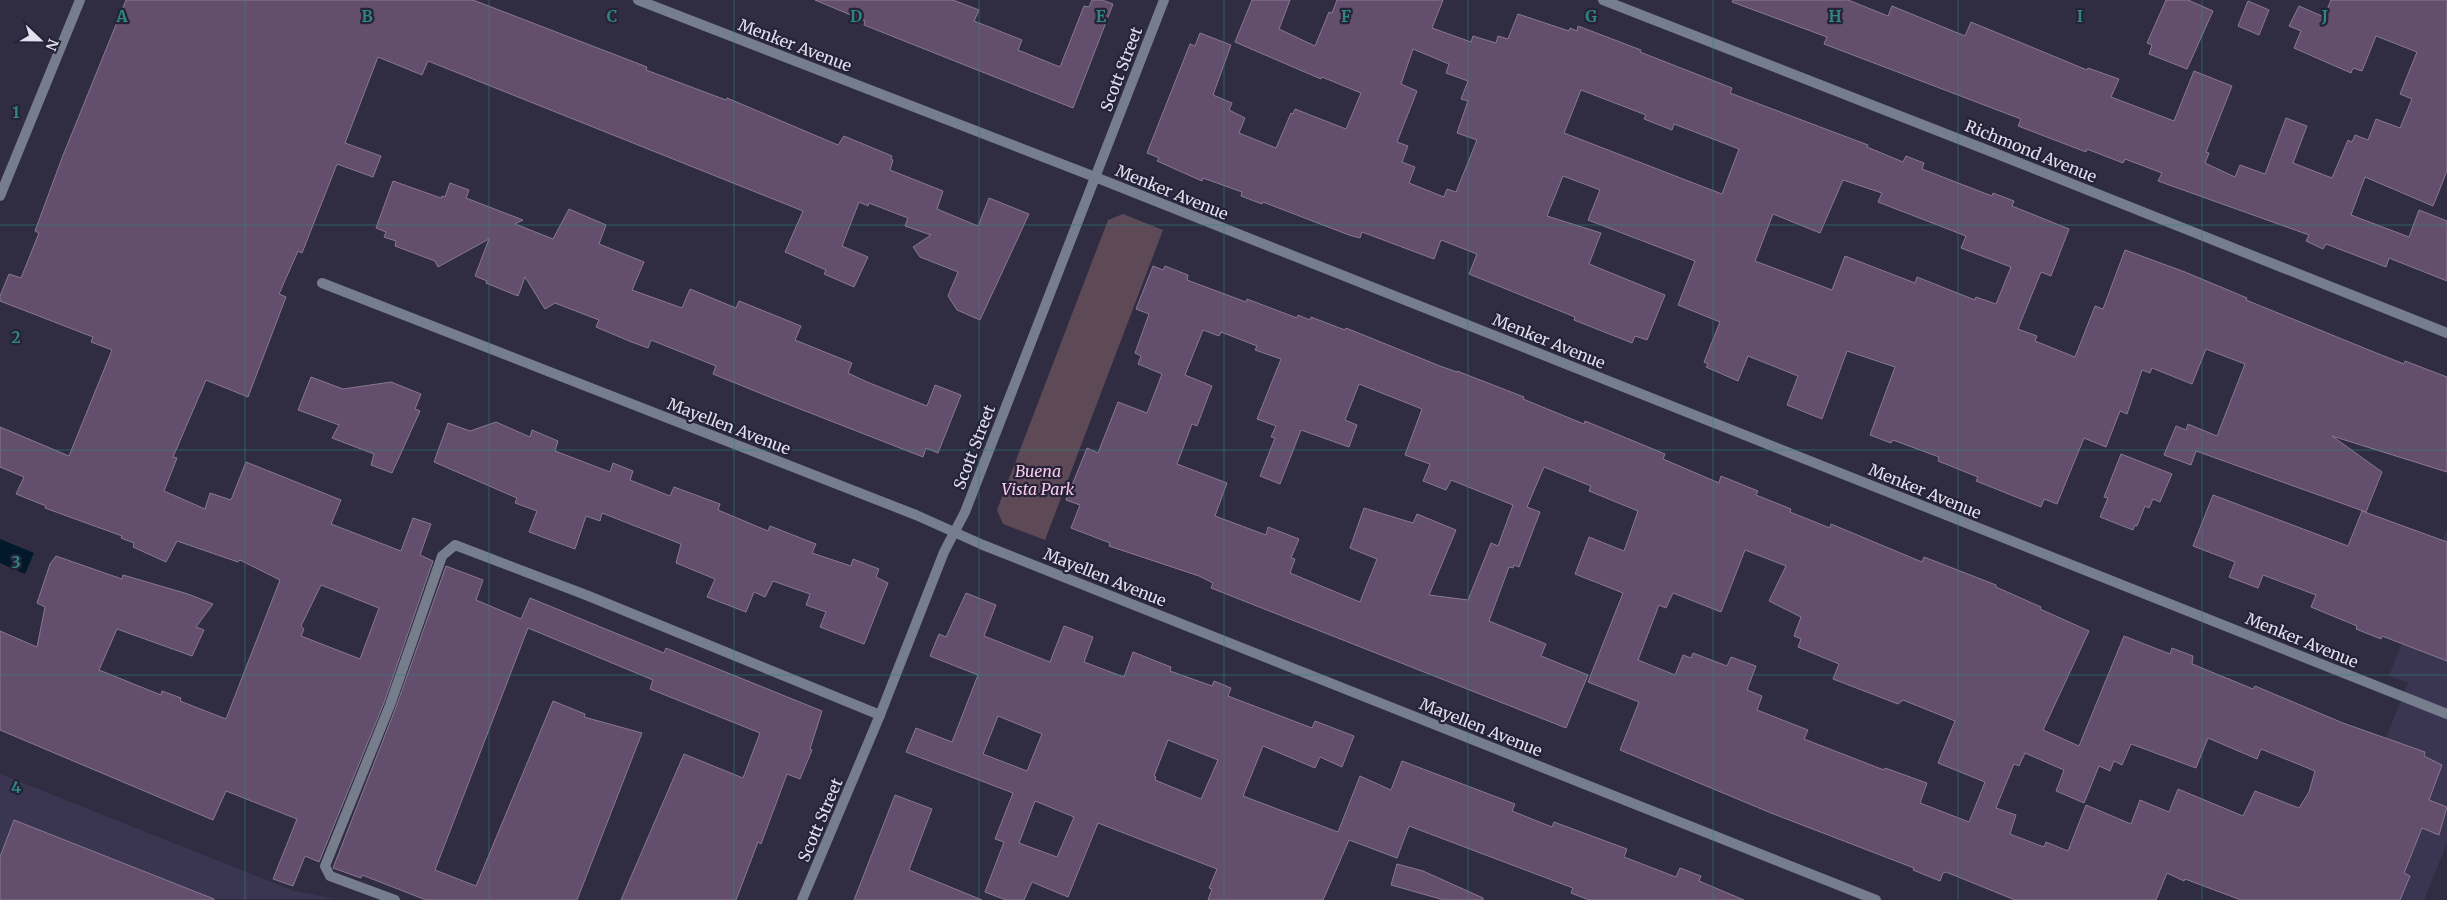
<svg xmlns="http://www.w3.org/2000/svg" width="2447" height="900" viewBox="0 0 2447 900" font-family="Merriweather,serif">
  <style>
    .built { fill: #3a3652 }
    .green { fill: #5e4957 }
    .water { fill: #01192a }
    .building { fill: #644e6e; stroke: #897990; fill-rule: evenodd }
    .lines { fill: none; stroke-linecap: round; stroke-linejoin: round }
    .minor { stroke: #767d8d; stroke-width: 10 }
    .tertiary { stroke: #767d8d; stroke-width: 10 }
    .grid { fill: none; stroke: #2e8681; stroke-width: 1; stroke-opacity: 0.55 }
    .labels { text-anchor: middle; stroke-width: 4.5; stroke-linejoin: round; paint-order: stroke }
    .street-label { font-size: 16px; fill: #e1e0ee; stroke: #262338 }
    .park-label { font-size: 16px; font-style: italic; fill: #fbc9ea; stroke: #262338 }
    .grid-label { font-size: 16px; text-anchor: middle; font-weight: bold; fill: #2e8681; stroke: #262338; stroke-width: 4.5; stroke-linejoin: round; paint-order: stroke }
  </style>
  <rect width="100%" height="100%" fill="#302d43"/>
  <!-- built -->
  <g class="built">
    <path d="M2447,529V843L2424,900H2318L2331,875L2408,683L2389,676Z"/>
    <path d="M0,774L294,891L336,899L0,900Z"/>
  </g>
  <!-- green -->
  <path class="green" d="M1123,214L1163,230L1045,540L1003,524L997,510L1108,220Z"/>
  <!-- water -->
  <path class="water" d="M0,539L34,553L25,574L0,563Z"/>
  <!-- building -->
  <g class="building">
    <path d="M126,0H473L647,67L646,70L726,100L727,98L838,145L844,136L892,156L891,159L893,160L890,170L943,191L937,209L978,226L989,198L1029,214L980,320L957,310L948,296L958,272L920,257L913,247L931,235L905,226L908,218L869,203L868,206L859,202L842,246L868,257L854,287L824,274L826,270L785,252L803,211L428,61L422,75L378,57L345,143L381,156L373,177L337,164L302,253L298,251L279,294L286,297L248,397L206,380L173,457L177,458L164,491L205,509L210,493L231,500L246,462L341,500L331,524L401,551L413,518L431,524L420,555L433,561L384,703L319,862L305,856L293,886L273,879L297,819L226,791L213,820L0,730V631L37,647L45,607L37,603L50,564L56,556L122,579L123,575L188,594L213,604L196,627L204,630L192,656L117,629L99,670L161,695L162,691L181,698L180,701L226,719L280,580L240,560L238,562L177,541L166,562L133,547L134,543L121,538L122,536L45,508L46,506L16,494L24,477L0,467V427L69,456L112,350L91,342L93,337L0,301V296L9,274L21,278L39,233L35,231L62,158ZM321,585L379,608L360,659L301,636L304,629L301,626Z"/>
    <path d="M815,0H953L979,10L974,21L1022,40L1018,50L1060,67L1084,6L1089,7L1092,0H1102L1113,4L1073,108L864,25L865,21Z"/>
    <path d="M1252,0H1290L1279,29L1315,46L1329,12L1332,13L1337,0H1443L1432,28L1471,42L1473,36L1496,43L1498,36L1508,39L1518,14L1569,31L1570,28L1577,31L1578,26L1641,50L1640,52L1732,88L1730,93L1868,145L1867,147L1903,162L1906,156L1924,163L1922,169L1992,196L1993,193L2014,201L2012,206L2069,229L2051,276L2041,272L2018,329L2037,336L2035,341L2075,357L2095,306L2103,309L2125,250L2185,272L2247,298L2246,300L2369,350L2404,364L2405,361L2447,377V472L2332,436L2382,472L2366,512L2196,451L2191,465L2164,455L2176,426L2186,430L2188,424L2217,436L2245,364L2206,349L2192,384L2152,368L2150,373L2142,370L2127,414L2120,411L2106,447L2084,438L2057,504L2044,499L2041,507L1976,481L1978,477L1938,461L1939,457L1893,440L1891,443L1870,435L1895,367L1847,351L1822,419L1787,405L1798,376L1748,356L1738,381L1706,367L1708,364L1704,362L1720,322L1678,305L1695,261L1588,220L1600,190L1563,176L1547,216L1601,233L1589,264L1665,295L1647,340L1635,336L1632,343L1574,320L1575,317L1469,274L1477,254L1441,240L1434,259L1362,232L1360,238L1349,235L1263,202L1262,204L1241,196L1242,192L1203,178L1202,181L1157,161L1159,158L1147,153L1190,44L1195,46L1200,33L1231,45L1213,95L1232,103L1229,110L1245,118L1239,133L1276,148L1291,113L1293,114L1295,109L1346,129L1361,93L1322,77L1321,79L1307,73L1235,42ZM1413,49L1449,64L1446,73L1468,81L1461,99L1468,101L1457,133L1477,140L1456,192L1447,189L1444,197L1409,183L1415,167L1402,162L1408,146L1397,142L1417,91L1401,84ZM1581,90L1646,115L1644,119L1672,130L1674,124L1739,149L1722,194L1564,133ZM1843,180L1882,193L1878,202L1966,236L1961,248L2011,267L1996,304L1976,297L1975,300L1917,277L1915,283L1845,256L1832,290L1755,261L1773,214L1820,233Z"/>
    <path d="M1733,0H1848L1888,16L1892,6L1965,36L1971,22L2087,70L2088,68L2119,79L2111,97L2174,121L2194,71L2232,86L2206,152L2209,153L2205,163L2235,177L2240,165L2265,174L2286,118L2307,126L2293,163L2332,178L2348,140L2352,142L2355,135L2368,140L2376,119L2400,128L2412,99L2400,94L2417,52L2376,36L2362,71L2353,68L2351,73L2294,48L2301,31L2289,26L2299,6L2324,17L2331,0H2447V171L2433,206L2365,177L2351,215L2409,237L2419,210L2447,221V281L2389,258L2386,267L2326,244L2323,249L2306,241L2309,235L2158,181L2162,173L2125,159L2123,163L2087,149L2086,152L2018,126L2021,119L1824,44L1827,37L1732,2Z"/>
    <path d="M2166,0H2188L2213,11L2187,69L2149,54L2152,45L2147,43Z"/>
    <path d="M2248,1L2269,10L2259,35L2238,26Z"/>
    <path d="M393,181L441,198L442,196L445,197L450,183L469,190L466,198L523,220L515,224L553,239L569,209L606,225L599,244L644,262L632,290L682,308L690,289L736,308L739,301L801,326L795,340L852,363L848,373L867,382L927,406L935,385L961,395L938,453L926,448L923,457L772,398L713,374L716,366L651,340L648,348L629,341L596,327L599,320L555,303L545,309L525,277L518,296L486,283L487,281L475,276L489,239L438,267L435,261L395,246L396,241L384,237L386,232L376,228Z"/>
    <path d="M1153,266L1163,270L1165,266L1188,275L1187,280L1246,302L1247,299L1297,318L1298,315L1310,320L1311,317L1345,330L1346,328L1440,366L1457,372V371L1524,397L1523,399L1584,424L1585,421L1665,454L1663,459L1719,483L1721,476L1758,491L1756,495L1791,509L1790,512L1830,528L1831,524L1922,562L1924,557L1996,585V587L2041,607L2040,609L2089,631L2043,730L2079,746L2124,636L2170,654L2172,648L2193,656L2192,664L2253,689L2255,686L2343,723L2425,752L2424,756L2442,765L2429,800L2447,807L2439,835L2422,828L2404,873L2410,876L2400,900H2241L2185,879L2184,881L2167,873L2156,900H2015L1946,872L1943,873L1940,881L1913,870L1914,868L1771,813L1620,750L1639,702L1588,682L1623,593L1575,574L1589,537L1624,551L1638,511L1589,491L1591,486L1544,467L1527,507L1540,512L1519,567L1514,565L1513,568L1509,567L1489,621L1546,644L1541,656L1588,675L1566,728L1211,588L1213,583L1199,576L1109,546L1110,543L1071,528L1080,505L1066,500L1087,448L1098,453L1118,402L1147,413L1162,374L1138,364L1141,356L1135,353L1149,314L1136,309ZM1203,330L1219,336L1221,332L1257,346L1255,350L1281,359L1257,419L1276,426L1271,437L1275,438L1260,476L1280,484L1301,430L1349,447L1357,425L1345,420L1359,384L1422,409L1405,455L1430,464L1423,481L1446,490L1451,480L1513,505L1498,546L1491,543L1468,600L1429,595L1456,530L1417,514L1413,523L1364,508L1350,548L1377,559L1360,602L1290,573L1295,559L1291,558L1299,539L1268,527L1266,535L1215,516L1227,483L1177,464L1192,424L1197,426L1212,386L1185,375ZM1745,550L1786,566L1769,601L1801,617L1794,636L1801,639L1798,647L1839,664L1833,679L1898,704L1903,700L1955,721L1938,763L1985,782L1969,822L1920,803L1927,783L1885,768L1884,770L1804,739L1808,730L1757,710L1762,696L1747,690L1756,666L1731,657L1727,666L1693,653L1691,658L1683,655L1675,675L1638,660L1659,605L1666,608L1673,593L1721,612ZM2208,738L2257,759L2261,749L2315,771L2309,792L2299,808L2255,791L2243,816L2178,789L2169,812L2140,800L2131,824L2086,805L2068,851L2046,842L2044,847L2010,834L2016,815L1996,808L2014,764L2019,766L2025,753L2064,770L2056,791L2084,803L2099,766L2110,771L2114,761L2122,765L2131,744L2196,768Z"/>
    <path d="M311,377L343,389L391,382L421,394L415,409L420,411L392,473L371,465L374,454L332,438L339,425L298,410Z"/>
    <path d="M496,422L530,437L532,430L558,441L555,451L610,472L613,463L633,471L630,480L670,496L674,487L720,504L718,510L768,531L770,526L816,544L812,553L851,566L853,559L879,569L876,577L888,583L864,644L820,627L826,612L806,605L810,594L773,581L765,597L754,592L746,612L707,597L715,579L676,563L681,544L602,513L600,521L586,516L575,549L529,532L537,511L515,503L517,498L434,462L448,423L470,431Z"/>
    <path d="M2121,454L2172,474L2160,502L2153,499L2149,508L2145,506L2137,526L2135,525L2133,530L2100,517L2108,498L2104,497Z"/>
    <path d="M2213,495L2348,546L2362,511L2447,542V661L2382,636L2381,639L2356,629L2357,626L2311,607L2316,595L2263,575L2258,588L2229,577L2235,562L2193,546Z"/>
    <path d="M446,566L483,580L476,600L521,619L530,598L664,653L666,648L822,711L810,749L812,750L800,779L787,774L761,844L758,842L736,900H621L684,754L743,778L760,733L650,689L653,680L528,628L435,870L476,886L553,701L585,714L584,717L642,733L577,900H426L362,875L361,878L333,868L396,707Z"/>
    <path d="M966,593L996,605L984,636L1050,662L1064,626L1093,637L1084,662L1124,677L1133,652L1171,667L1170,671L1212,686L1214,681L1231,688L1228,696L1312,728L1315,721L1354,736L1342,767L1320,757L1315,768L1263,746L1243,796L1338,832L1360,776L1391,790L1402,761L1515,804L1512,811L1552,827L1554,822L1627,849L1624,857L1676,877L1680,868L1701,876L1699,881L1744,900H1589L1571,893L1573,888L1409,826L1397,858L1349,840L1323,900H1208L1212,889L1209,888L1217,869L1098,823L1068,897L1032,882L1024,900H1006L985,892L1004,842L995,839L1013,793L906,752L916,728L952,742L978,675L930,656L939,634L946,637ZM998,716L1042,734L1027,771L983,754ZM1168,740L1218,760L1201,799L1155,780L1156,777L1154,776ZM1035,801L1074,817L1057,857L1019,843Z"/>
    <path d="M895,795L932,809L909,870L982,900H854Z"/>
    <path d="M14,820L214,899V900H0V857Z"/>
    <path d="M1397,864L1423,871L1483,898V900H1444L1391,885Z"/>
  </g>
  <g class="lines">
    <!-- minor -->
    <g class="minor">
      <path d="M638,0L1095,177L2447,714"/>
      <path d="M1603,0L1987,150L2447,333"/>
      <path d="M322,283L916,515L983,545L1876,900"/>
      <path d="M395,900L330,876L325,866L390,705L442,556L455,545L586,595L880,715"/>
      <path d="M802,900L880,715L944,552L965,512L1164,0"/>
    </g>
    <!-- tertiary -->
    <path class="tertiary" d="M0,196L80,0"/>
  </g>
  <!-- grid -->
  <path class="grid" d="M245,0V900M489,0V900M734,0V900M979,0V900M1224,0V900M1468,0V900M1713,0V900M1958,0V900M2202,0V900M0,225H2447M0,450H2447M0,675H2447"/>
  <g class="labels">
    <!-- street labels -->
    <g class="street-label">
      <text transform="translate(795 45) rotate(21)" y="6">Menker Avenue</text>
      <text transform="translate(1121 69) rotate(-69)" y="6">Scott Street</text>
      <text transform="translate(2031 151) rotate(22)" y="6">Richmond Avenue</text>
      <text transform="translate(1172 192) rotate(22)" y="6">Menker Avenue</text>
      <text transform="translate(1549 341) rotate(22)" y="6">Menker Avenue</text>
      <text transform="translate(729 426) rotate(21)" y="6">Mayellen Avenue</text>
      <text transform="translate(974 447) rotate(-69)" y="6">Scott Street</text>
      <text transform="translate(1925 491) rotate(22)" y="6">Menker Avenue</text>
      <text transform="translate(1105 577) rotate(22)" y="6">Mayellen Avenue</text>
      <text transform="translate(2302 640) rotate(22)" y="6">Menker Avenue</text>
      <text transform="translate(1481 727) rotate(22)" y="6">Mayellen Avenue</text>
      <text transform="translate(820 820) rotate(-67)" y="6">Scott Street</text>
    </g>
    <!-- park labels -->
    <g class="park-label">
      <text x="1038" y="477">Buena<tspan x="1038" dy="18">Vista Park</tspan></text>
    </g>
  </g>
  <g class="grid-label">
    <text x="122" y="22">A</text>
    <text x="367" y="22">B</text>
    <text x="612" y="22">C</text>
    <text x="856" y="22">D</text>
    <text x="1101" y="22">E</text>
    <text x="1346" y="22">F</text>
    <text x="1591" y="22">G</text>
    <text x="1835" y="22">H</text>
    <text x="2080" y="22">I</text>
    <text x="2325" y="22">J</text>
    <text x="16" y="118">1</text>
    <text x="16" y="343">2</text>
    <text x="16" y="568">3</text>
    <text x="16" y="793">4</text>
  </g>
  <!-- north arrow -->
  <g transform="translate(40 40) rotate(112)" stroke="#262338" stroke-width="4" paint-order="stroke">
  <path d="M0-4L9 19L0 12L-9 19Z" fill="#e1e0ee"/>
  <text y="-8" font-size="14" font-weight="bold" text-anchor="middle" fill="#e1e0ee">N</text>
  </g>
</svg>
